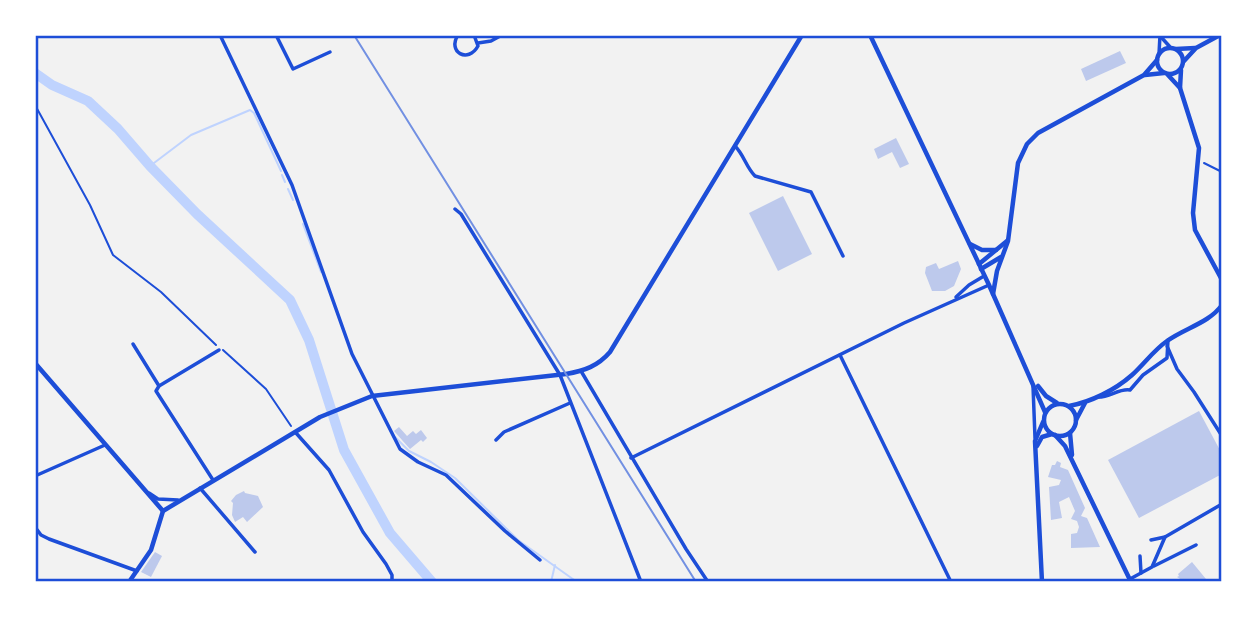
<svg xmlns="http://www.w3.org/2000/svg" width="1257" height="617" viewBox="0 0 1257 617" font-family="'Fira Sans Condensed',sans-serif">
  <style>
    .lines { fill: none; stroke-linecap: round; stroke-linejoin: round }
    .stream { stroke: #bfd3fe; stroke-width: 2 }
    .river { stroke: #bfd3fe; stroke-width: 10 }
    .building { fill: #bdc9ec }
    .path { stroke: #1d4ed8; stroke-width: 2 }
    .minor { stroke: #1d4ed8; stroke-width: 3.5 }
    .tertiary { stroke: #1d4ed8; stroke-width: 4.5 }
    .secondary { stroke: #1d4ed8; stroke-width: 4.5 }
    .rail { stroke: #7290e2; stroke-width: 2 }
    .neatline { fill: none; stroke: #1d4ed8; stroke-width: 2.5 }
  </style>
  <rect width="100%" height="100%" fill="#f2f2f2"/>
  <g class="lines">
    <!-- stream -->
    <g class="stream">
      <path d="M150,166L191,135L250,110L254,113L281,171"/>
      <path d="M282,175L285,182"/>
      <path d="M288,189L293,200"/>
      <path d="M303,224L321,272"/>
      <path d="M395,437L409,451L431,462L455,478L518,540L577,582"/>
      <path d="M551,582L555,565"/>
    </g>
    <!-- river -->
    <path class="river" d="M35,73L52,85L88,101L118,129L150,166L197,214L290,300L309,340L344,450L390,533L432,582"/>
  </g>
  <!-- building -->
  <g class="building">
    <path d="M1120,51L1126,63L1086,81L1081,69Z"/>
    <path d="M896,138L909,164L900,168L892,152L878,159L874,149Z"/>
    <path d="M783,196L812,254L778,271L749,213Z"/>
    <path d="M958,261L961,269L954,286L945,291H932L925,273L926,267L936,263L939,269Z"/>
    <path d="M1199,411L1222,454V474L1139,518L1108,460Z"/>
    <path d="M399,427L407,436L413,431L416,434L421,430L427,438L423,442L421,440L410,449L394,431Z"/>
    <path d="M1057,461L1061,463L1060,467L1068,470L1085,508L1081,516L1087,518L1100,547L1071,548V534L1077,533L1079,527L1077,521L1071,519L1075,511L1069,497L1059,502L1062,518L1051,520L1049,487L1059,485L1061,480L1048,477L1052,465H1055Z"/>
    <path d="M244,491L245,493L258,496L263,507L247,522L243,517L235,522L232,515L233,503L231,501L236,495Z"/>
    <path d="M155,552L162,556L151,577L141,572Z"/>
    <path d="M1192,562L1206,579L1203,582H1185L1177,577L1179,576L1178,574Z"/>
  </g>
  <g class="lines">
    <!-- path -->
    <g class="path">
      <path d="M35,105L90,205L113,255L161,292L216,345"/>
      <path d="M1204,163L1222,172"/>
      <path d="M223,350L266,389L291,426"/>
    </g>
    <!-- minor -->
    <g class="minor">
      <path d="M220,35L292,185L352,354L400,449L418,462L446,475L505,531L540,560"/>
      <path d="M276,35L293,69L330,52"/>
      <path d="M458,35C447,52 468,64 478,46L474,35"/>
      <path d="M1161,37L1171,48"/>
      <path d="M478,43L491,41L502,35"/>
      <path d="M1159,54L1160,35"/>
      <path d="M735,146C744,155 746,167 755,176L811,192L843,256"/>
      <path d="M455,209L461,214L560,375L641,582"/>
      <path d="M956,297L969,285L984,276"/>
      <path d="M133,344L159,386"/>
      <path d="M1167,346L1177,369L1194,392L1222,436"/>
      <path d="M840,355L951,582"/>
      <path d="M581,371L686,549L708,582"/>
      <path d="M1033,386L1035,438"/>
      <path d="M1097,397C1109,398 1119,388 1130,390L1143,375L1167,358L1168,340"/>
      <path d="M296,433L329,470L363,532L386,564L392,575V582"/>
      <path d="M496,440L504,432L570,403"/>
      <path d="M631,458L904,323L989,285"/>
      <path d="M35,476L105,445"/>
      <path d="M213,480L156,391L159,386L219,350"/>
      <path d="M200,488L255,552"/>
      <path d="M149,493L158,499L178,500"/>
      <path d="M35,527L41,535L49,539L137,571"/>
      <path d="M1151,540L1165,537L1222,504"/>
      <path d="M1140,556L1141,573"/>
      <path d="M1154,566L1196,545"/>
      <path d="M1130,579L1152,567L1165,537"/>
    </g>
    <!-- tertiary -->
    <g class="tertiary">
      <circle cx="1170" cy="61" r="13"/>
      <path d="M1176,49L1195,48"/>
      <path d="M1184,61L1196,48L1220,35"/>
      <path d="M1145,75L1164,73"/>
      <path d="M1168,75L1180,88L1199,148L1193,213L1195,230L1222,280"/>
      <path d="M1180,88L1181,70"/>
      <path d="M970,244L982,250H996"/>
      <path d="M979,264L1007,241"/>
      <path d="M981,269L1001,257"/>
      <path d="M993,294L997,271L1008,241L1018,163L1027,144L1038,133L1144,75L1157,60"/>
      <path d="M35,363L163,511"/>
      <path d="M1069,406C1091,402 1115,390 1132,375C1144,364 1154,350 1167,341C1185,328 1209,323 1222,305"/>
      <path d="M1076,420L1085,403"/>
      <path d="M1037,446L1042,437L1052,434"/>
      <path d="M129,582L151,550L163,511L320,417L372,396L566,374C584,371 598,366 610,352L802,35"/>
      <path d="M1042,582L1035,441L1043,422"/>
    </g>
    <!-- secondary -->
    <g class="secondary">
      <path d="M870,35L989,285L1045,412"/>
      <path d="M1038,386L1046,396L1057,403"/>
      <circle cx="1060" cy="420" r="16"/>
      <path d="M1070,433L1072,455"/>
      <path d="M1055,435L1065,446L1131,582"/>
    </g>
    <!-- rail -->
    <path class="rail" d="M354,35L696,582"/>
  </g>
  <!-- border -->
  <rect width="1257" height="617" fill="none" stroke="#ffffff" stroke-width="74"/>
  <rect x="37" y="37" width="1183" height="543" class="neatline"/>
</svg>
